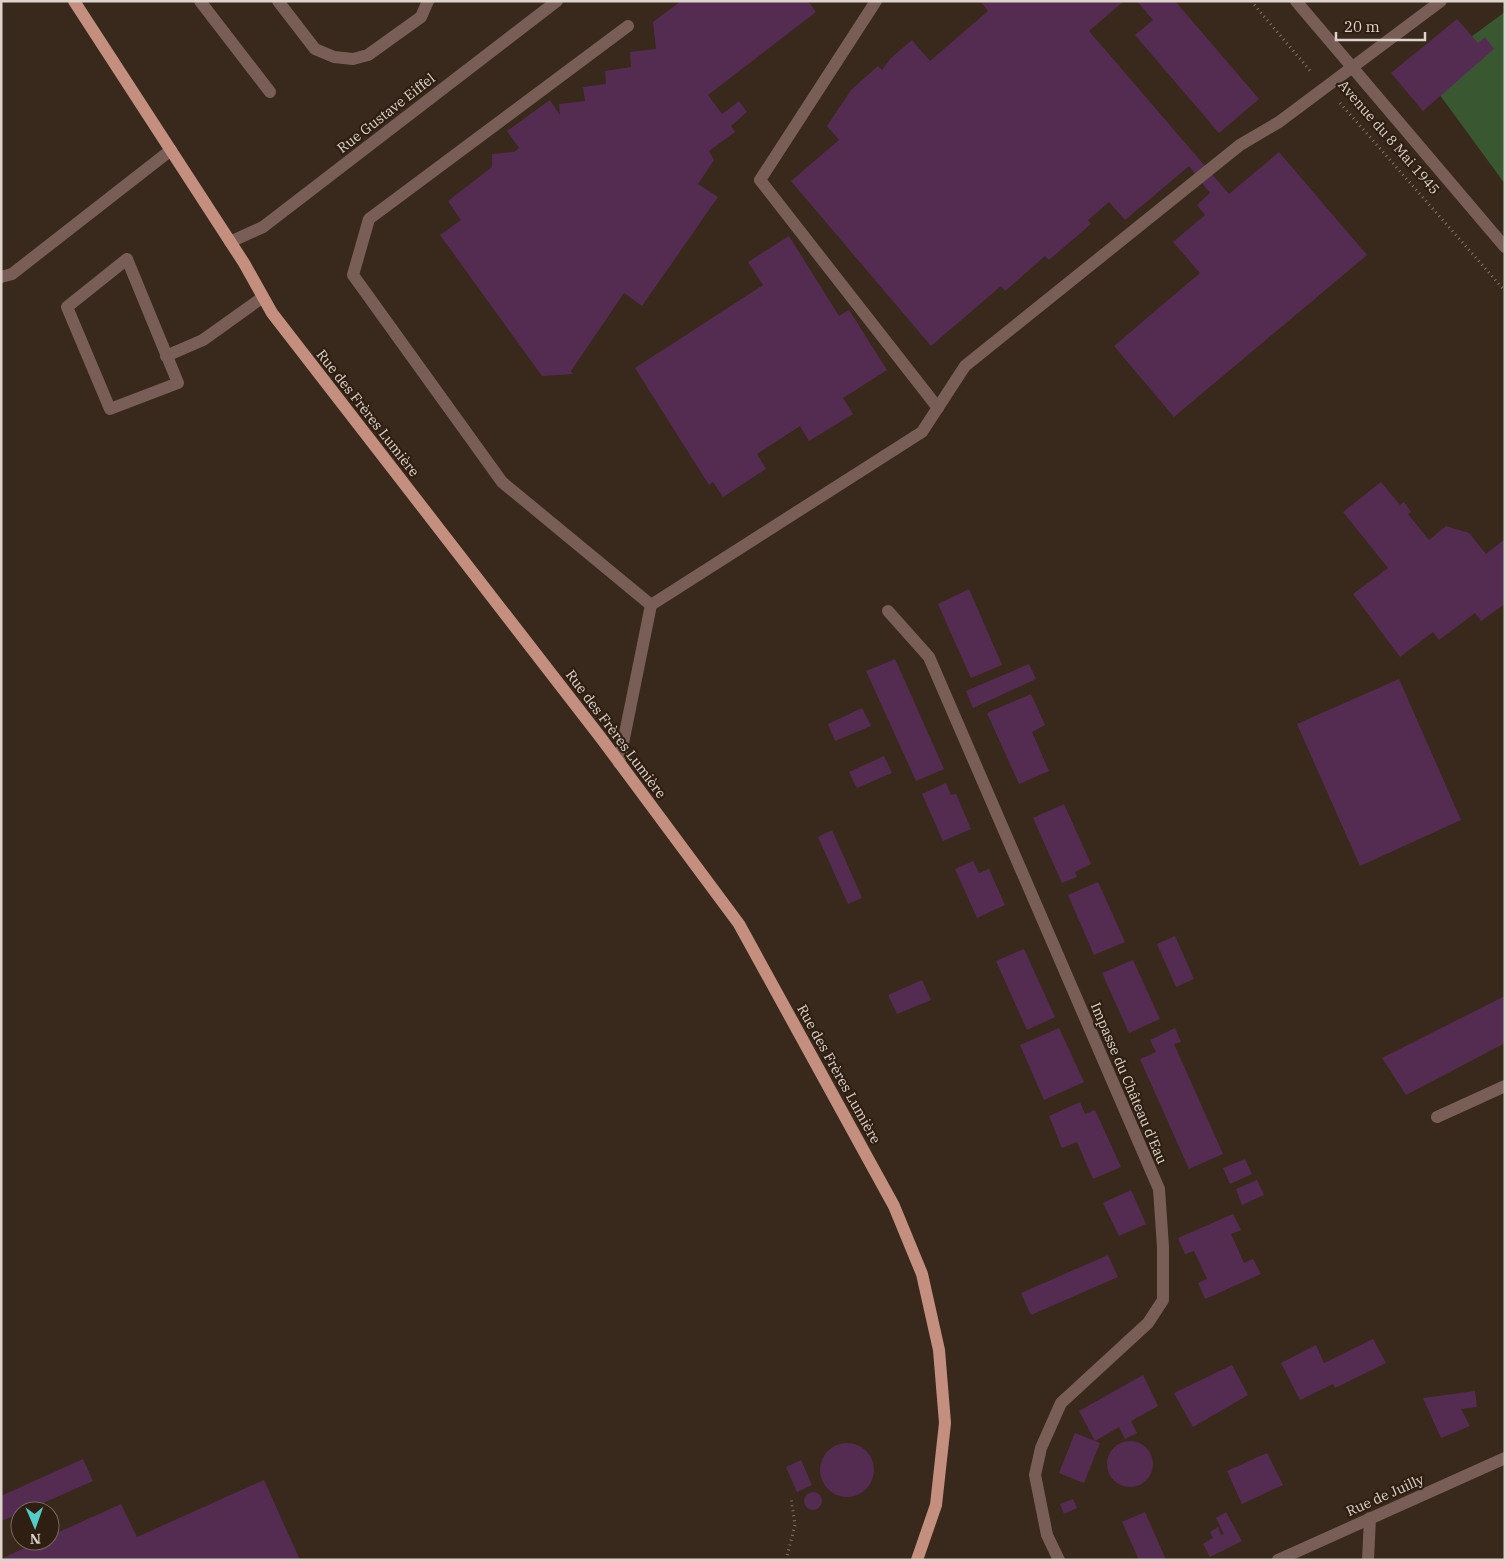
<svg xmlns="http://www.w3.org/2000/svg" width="1506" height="1561" viewBox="0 0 1506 1561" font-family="'IBM Plex Serif',serif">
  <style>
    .green { fill: #395831 }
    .building { fill: #552c51 }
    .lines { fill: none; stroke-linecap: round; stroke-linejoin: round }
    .path { stroke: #83756a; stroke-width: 3; stroke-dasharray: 1 4; stroke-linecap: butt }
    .minor { stroke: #785e56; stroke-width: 12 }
    .major { stroke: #c48f7e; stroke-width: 12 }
    .labels { text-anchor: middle; stroke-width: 4.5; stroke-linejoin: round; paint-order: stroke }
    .street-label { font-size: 14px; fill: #dfd4cc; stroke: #2f1e12 }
  </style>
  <rect width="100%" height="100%" fill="#39281c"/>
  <!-- green -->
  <path class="green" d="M1505,12V184L1423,72Z"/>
  <!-- building -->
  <g class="building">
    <path d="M681,1H808L816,12L708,95L722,114L739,101L747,112L731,126L735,132L709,151L714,160L698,184L718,197L642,306L624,293L571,371L573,374L542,376L440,235L461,220L448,201L492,167V154L514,152L519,148L507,131L550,100L560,115L559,104L585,101L583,87L606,84L605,71L631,67L630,52L656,49L653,22Z"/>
    <path d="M980,1H1124L1089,31L1229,194L1279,152L1367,255L1174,417L1114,346L1200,273L1173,242L1205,215L1197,205L1210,193L1189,166L1125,220L1109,202L1088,220L1091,224L1049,260L1045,256L1005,291L1001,286L931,346L791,181L839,140L827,126L851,90L878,66L882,70L891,58L912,40L930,61L988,11Z"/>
    <path d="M1137,1H1175L1259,99L1219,133L1135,35L1153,20Z"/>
    <path d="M1457,19L1478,43L1485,37L1494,49L1423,111L1391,73Z"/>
    <path d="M789,236L839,316L849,310L887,370L843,398L853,414L809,441L800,426L757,454L766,469L723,497L713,482L709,485L635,368L763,285L748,262Z"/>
    <path d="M1381,482L1400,505L1404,502L1411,512L1408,514L1429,540L1446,526L1469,533L1486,554L1505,539V604L1481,621L1475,613L1439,640L1433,632L1400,657L1353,594L1388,568L1343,512Z"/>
    <path d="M969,589L1002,665L971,678L938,604Z"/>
    <path d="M895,659L944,769L916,781L866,671Z"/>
    <path d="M1029,664L1036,679L973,708L966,691Z"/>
    <path d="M1399,679L1461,820L1360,866L1297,724Z"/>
    <path d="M1031,694L1045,725L1032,732L1049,771L1019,784L987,713Z"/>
    <path d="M862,708L871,726L835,741L828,724Z"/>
    <path d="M884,756L892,773L857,788L849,772Z"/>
    <path d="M946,783L951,795L956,794L971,829L943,841L922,794Z"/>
    <path d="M1064,804L1091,864L1075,872L1077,877L1062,883L1033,818Z"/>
    <path d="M832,830L862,898L848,904L818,837Z"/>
    <path d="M973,861L979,873L989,869L1005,905L977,918L955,869Z"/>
    <path d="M1098,882L1125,942L1094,955L1068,895Z"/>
    <path d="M1175,936L1194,979L1176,987L1157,944Z"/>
    <path d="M1024,949L1055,1017L1027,1030L996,961Z"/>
    <path d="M1133,960L1160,1019L1129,1033L1102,973Z"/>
    <path d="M922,980L931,1000L897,1014L888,995Z"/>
    <path d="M1505,996V1043L1406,1095L1382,1058Z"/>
    <path d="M1059,1028L1084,1082L1044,1100L1020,1045Z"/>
    <path d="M1175,1028L1181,1042L1174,1044L1223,1154L1189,1169L1140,1059L1156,1052L1150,1040Z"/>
    <path d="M1080,1102L1085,1114L1095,1110L1121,1167L1093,1179L1077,1142L1062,1148L1049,1116Z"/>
    <path d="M1245,1159L1252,1174L1230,1184L1223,1168Z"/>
    <path d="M1257,1180L1264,1195L1242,1205L1236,1189Z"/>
    <path d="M1131,1190L1146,1224L1119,1236L1103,1203Z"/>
    <path d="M1233,1214L1241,1230L1231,1234L1244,1263L1253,1259L1261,1274L1205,1299L1198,1283L1207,1279L1194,1251L1185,1254L1178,1238Z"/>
    <path d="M1108,1255L1118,1277L1031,1315L1021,1293Z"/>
    <path d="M1373,1339L1386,1363L1335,1388L1333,1384L1300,1400L1281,1363L1316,1345L1324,1363Z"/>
    <path d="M1232,1365L1248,1395L1193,1427L1174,1393Z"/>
    <path d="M1143,1375L1158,1406L1131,1421L1137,1433L1125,1439L1119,1427L1095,1441L1100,1443L1084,1483L1059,1473L1075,1433L1095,1441L1079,1411Z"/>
    <path d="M1475,1391L1477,1407L1461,1409L1470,1426L1441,1438L1423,1398Z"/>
    <circle cx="1130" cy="1464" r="23"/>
    <circle cx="847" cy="1470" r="27"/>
    <path d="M1267,1453L1283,1485L1242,1504L1227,1471Z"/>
    <path d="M83,1459L93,1481L25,1511H20V1513L1,1521V1496Z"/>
    <path d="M801,1460L812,1485L797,1492L786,1467Z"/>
    <path d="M264,1480L300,1560L1,1559L39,1541H50V1536L121,1504L137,1537Z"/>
    <circle cx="813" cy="1501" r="9"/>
    <path d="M1073,1499L1077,1508L1064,1514L1060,1504Z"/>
    <path d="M1145,1512L1166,1560H1139L1122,1522Z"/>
    <path d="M1226,1512L1242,1541L1210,1557L1203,1544L1213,1538L1210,1532L1218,1527L1221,1535L1224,1534L1216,1518Z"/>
  </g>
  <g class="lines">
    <!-- path -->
    <g class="path">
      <path d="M1251,1L1312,73"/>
      <path d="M1340,103L1505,291"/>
      <path d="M786,1560L795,1525L791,1498"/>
    </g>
    <!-- minor -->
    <g class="minor">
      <path d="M200,1L270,92"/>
      <path d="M278,1L315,49L334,57L353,59L368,55L421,17L428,1"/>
      <path d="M876,1L760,180L938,408"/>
      <path d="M1296,1L1505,247"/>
      <path d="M628,26L369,219L353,275L502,482L651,605"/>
      <path d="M230,242L263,227L557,1"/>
      <path d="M127,259L178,383L110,409L67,307Z"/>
      <path d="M1,277L12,274L171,150"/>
      <path d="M166,356L203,340L263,297"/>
      <path d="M888,611L929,657L1159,1189L1163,1247V1300L1148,1323L1061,1403L1041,1448L1035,1475L1047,1535L1059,1560"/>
      <path d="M619,763L651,605L922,432L965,366L1240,145L1279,122L1441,1"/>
      <path d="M1437,1117L1505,1086"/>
      <path d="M1278,1560L1505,1458"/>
      <path d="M1368,1560L1370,1518"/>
    </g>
    <!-- major -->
    <path class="major" d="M74,1L244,263L272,313L601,738L739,924L894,1206L922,1274L939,1350L945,1423L936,1505L917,1560"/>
  </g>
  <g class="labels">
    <!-- street labels -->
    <g class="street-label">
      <text transform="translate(386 113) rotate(-38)" y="5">Rue Gustave Eiffel</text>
      <text transform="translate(1389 137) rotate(49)" y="5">Avenue du 8 Mai 1945</text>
      <text transform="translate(368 413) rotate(52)" y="5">Rue des Frères Lumière</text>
      <text transform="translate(616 734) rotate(53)" y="5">Rue des Frères Lumière</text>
      <text transform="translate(839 1074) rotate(61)" y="5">Rue des Frères Lumière</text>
      <text transform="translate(1129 1083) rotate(67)" y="5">Impasse du Château d'Eau</text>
      <text transform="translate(1385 1495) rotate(-24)" y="5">Rue de Juilly</text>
    </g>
  </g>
  <!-- border -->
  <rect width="1506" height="1561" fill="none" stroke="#dfd4cc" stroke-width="5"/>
  <!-- north arrow -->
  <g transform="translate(35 1526) rotate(178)"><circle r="24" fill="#2f1e12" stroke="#75675c"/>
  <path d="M0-4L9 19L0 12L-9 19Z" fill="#54cdc8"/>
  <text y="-8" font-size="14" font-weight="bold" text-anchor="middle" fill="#dfd4cc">N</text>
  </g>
  <!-- scale -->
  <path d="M1336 32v8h89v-8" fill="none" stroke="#dfd4cc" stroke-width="2.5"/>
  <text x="1344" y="32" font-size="15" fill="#dfd4cc" stroke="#2f1e12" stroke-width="4" paint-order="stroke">20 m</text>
</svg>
